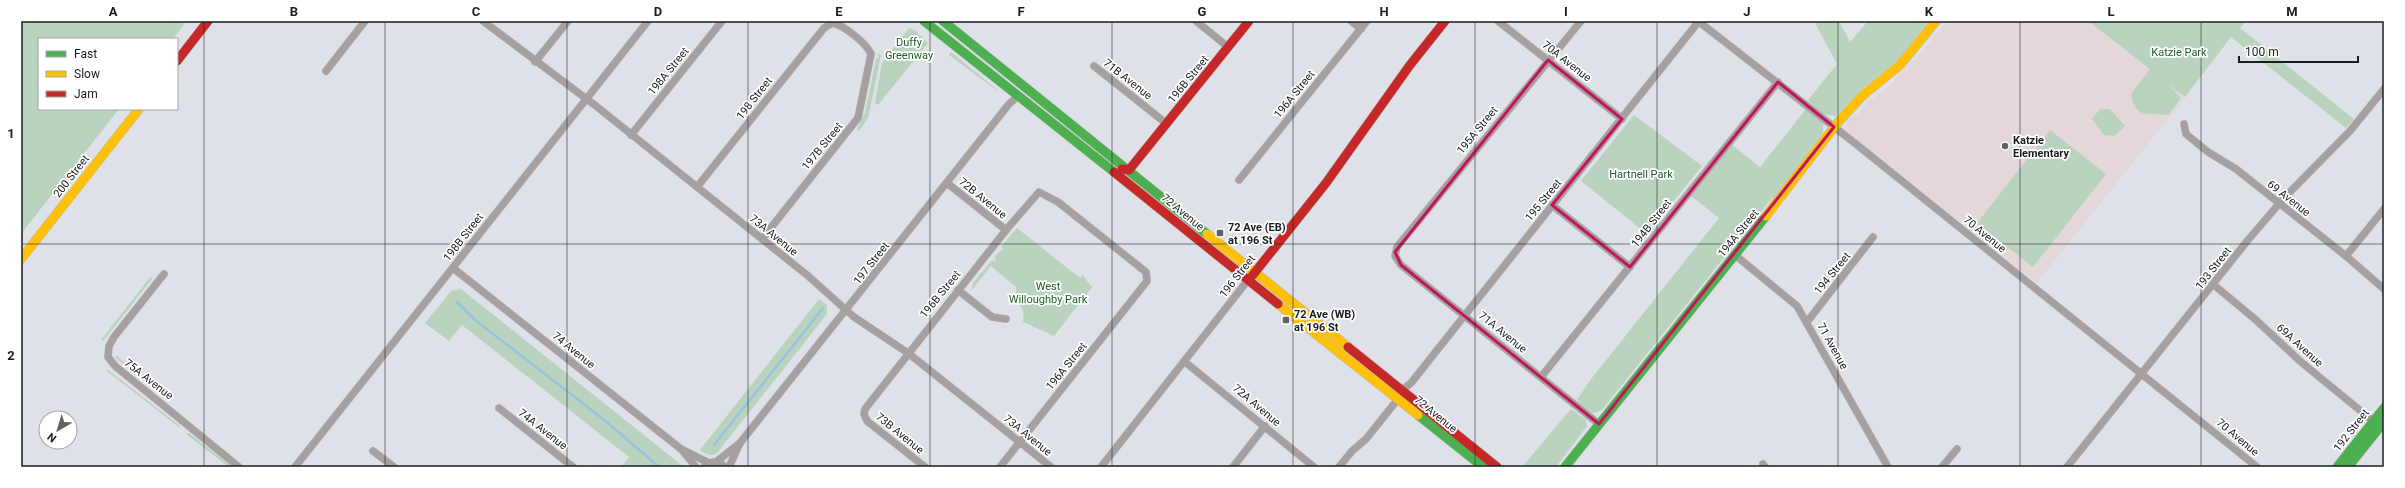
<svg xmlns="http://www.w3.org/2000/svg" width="2405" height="488" viewBox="0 0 2405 488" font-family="Roboto,sans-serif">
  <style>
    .education { fill: #e4d7d9 }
    .green { fill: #bad3bf }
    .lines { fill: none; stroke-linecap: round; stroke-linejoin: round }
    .stream { stroke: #97c4e0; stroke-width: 2.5 }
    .street-casing { stroke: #bcbfc2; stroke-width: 8 }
    .fast-casing { stroke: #bcbfc2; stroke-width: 10 }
    .slow-casing { stroke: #bcbfc2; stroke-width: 10 }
    .jam-casing { stroke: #bcbfc2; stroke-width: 10 }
    .street { stroke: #a7a0a1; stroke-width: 7 }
    .fast { stroke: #4caf50; stroke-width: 9 }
    .slow { stroke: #ffc107; stroke-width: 9 }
    .jam { stroke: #c62828; stroke-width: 9 }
    .marked { fill: none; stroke: #c2185b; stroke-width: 3; stroke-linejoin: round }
    .grid { fill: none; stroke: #1a1d20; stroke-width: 1; stroke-opacity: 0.55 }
    .poi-dot { fill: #5f6266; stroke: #fff; stroke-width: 1.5 }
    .labels { text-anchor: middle; stroke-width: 3.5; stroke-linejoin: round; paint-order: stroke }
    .park-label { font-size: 11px; fill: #1e6329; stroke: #fff }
    .street-label { font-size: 11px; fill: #1a1d20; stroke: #fff }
    .poi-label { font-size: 11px; font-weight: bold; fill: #1a1d20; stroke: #fff; text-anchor: start }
    .neatline { fill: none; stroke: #1a1d20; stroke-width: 1.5 }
    .grid-label { font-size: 13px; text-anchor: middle; font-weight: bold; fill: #1a1d20 }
  </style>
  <rect width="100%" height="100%" fill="#dee1e7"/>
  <!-- education -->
  <path class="education" d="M1947,21H2088L2185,97L2037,283L1846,130V123L1851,117L1856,116L1871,100L1892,84L1895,79L1912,61L1917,59Z"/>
  <!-- green -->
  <g class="green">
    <path d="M21,21H182L184,25L173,39H39V109H119L21,234Z"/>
    <path d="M1814,21H1839L1850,42L1868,21H1929L1897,61L1862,89L1837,115C1826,119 1815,108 1808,100L1837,64Z"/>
    <path d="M2088,21H2246L2240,28L2354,119L2346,128L2231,37L2185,97L2168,84L2181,98L2168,115C2145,113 2136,119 2131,94L2150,69Z"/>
    <path d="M909,28L916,31L928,43L878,105L875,103L882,63Z"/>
    <path d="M951,52L995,88L999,92L949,55Z"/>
    <path d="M877,54L881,55L868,118L859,131L857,129L865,113L876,59L879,57Z"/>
    <path d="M1806,109L1823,122V133L1777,196L1771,199L1602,410L1594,413L1589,412L1577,400L1588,383L1719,218L1691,196L1732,145L1760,167Z"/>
    <path d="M2100,109H2110L2125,126L2114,136L2104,135L2092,119Z"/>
    <path d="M1634,115L1702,166L1647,234L1581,181Z"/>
    <path d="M2050,130L2106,174L2033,267L1977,223Z"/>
    <path d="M1017,228L1080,278L1083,275L1090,285L1093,286L1054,336L1023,322C1025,313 1022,306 1015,301L1011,302L1016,294V287L991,266L971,291L973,283L992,260L994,262L996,259L994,257L1003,249L1001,247Z"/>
    <path d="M151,276L152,279L103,341L101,340Z"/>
    <path d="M461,289L684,467H621L629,457L462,325L449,341L425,323L451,291Z"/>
    <path d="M819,299L827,305V314L717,453C710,457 706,454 700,450Z"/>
    <path d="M117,355L121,360L166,395L163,396L118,360L115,357Z"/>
    <path d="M107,369L180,426V428L107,371Z"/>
    <path d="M1571,409L1585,419L1587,426L1556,467H1522Z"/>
    <path d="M189,433L233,467H229L186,434Z"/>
  </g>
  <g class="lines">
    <!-- stream -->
    <g class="stream">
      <path d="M457,302L475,320L602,418L659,467"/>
      <path d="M714,445L823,308"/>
    </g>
    <defs>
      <g id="street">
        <path d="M483,21L596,106L807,275L854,317L908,353L1051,467"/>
        <path d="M1196,21L1228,47"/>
        <path d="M1351,21L1361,29"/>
        <path d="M1498,21L1622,119"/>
        <path d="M1581,21L1397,247L1395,256L1401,265L1599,424"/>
        <path d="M1698,21L1856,144L2257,467"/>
        <path d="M535,62L568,21"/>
        <path d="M1094,66L1167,124"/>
        <path d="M326,71L365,21"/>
        <path d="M2184,124L2186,134L2208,152L2236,169L2346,256L2384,289"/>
        <path d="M631,135L722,21"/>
        <path d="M1239,180L1367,21"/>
        <path d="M947,183L1006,230"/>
        <path d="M697,187L824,28L832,23C844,25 866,43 871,54L858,118L762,239"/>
        <path d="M1552,205L1630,267"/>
        <path d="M1735,255L1797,306L1888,467"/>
        <path d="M2346,256L2384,209"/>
        <path d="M453,268L681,449L696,467"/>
        <path d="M164,274L114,337L109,346L108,357L115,366L239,467"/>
        <path d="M2214,285L2256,320L2301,362L2373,421"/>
        <path d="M958,290L992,317L1006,319"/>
        <path d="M1807,322L1873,237"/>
        <path d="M1185,362L1314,467"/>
        <path d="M1541,377L1778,82"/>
        <path d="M1402,390L1411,383L1434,354L1699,21"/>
        <path d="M499,408L573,467"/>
        <path d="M681,449L709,463"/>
        <path d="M373,451L394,467"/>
        <path d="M716,462L740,443L1009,104L1018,96"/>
        <path d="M1763,464L1765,467"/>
        <path d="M295,467L648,21"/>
        <path d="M704,467C711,461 718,460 725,467"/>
        <path d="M729,467L740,443"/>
        <path d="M925,467L867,421L864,414L865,409L1006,230L1039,192L1058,202L1146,272L1147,281L1000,467"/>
        <path d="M1101,467L1248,280"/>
        <path d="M1233,467L1265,426"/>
        <path d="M1339,467L1352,451L1366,439L1398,399"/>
        <path d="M1942,467L1957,449"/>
        <path d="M2067,467L2248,240L2284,198L2350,131L2384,89"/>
      </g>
      <g id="fast">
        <path d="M924,21L1114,172"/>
        <path d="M943,21L1207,234"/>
        <path d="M1418,415L1483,467"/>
        <path d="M1565,467L1766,216"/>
        <path d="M2337,467L2384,408"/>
        <path d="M2348,467L2384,422"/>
      </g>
      <g id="slow">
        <path d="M1766,216L1839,121L1862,96L1900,65L1936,21"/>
        <path d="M1207,234L1348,347"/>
        <path d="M21,259L139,109"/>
        <path d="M1278,304L1418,415"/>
      </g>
      <g id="jam">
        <path d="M177,61L208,21"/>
        <path d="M1122,169L1129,170L1249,21"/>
        <path d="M1114,172L1278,304"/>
        <path d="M1252,276L1326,183L1410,65L1445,21"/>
        <path d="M1348,347L1497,467"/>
      </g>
    </defs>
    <!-- street casing -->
    <use href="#street" class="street-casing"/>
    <!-- fast casing -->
    <use href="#fast" class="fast-casing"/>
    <!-- slow casing -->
    <use href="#slow" class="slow-casing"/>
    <!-- jam casing -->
    <use href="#jam" class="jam-casing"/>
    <!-- street -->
    <use href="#street" class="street"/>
    <!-- fast -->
    <use href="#fast" class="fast"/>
    <!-- slow -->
    <use href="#slow" class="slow"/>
    <!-- jam -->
    <use href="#jam" class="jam"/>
  </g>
  <!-- marked area -->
  <path class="marked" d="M1548,60L1622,119L1552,205L1630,267L1778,82L1834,127L1599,424L1401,265L1395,252Z"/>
  <!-- grid -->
  <path class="grid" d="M204,21V467M385,21V467M567,21V467M748,21V467M930,21V467M1112,21V467M1293,21V467M1475,21V467M1657,21V467M1838,21V467M2020,21V467M2201,21V467M21,244H2384"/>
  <!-- markers -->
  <g class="poi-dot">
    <circle cx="2005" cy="146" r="4"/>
    <rect x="1216" y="229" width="8" height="8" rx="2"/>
    <rect x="1282" y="316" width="8" height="8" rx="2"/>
  </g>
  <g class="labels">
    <!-- park labels -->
    <g class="park-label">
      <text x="909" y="46">Duffy<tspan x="909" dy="13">Greenway</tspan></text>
      <text x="2179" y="56">Katzie Park</text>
      <text x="1641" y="178">Hartnell Park</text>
      <text x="1048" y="290">West<tspan x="1048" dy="13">Willoughby Park</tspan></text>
    </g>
    <!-- street labels -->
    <g class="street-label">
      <text transform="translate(1567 61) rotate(38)" y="4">70A Avenue</text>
      <text transform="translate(668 71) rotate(-51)" y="4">198A Street</text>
      <text transform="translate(1128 79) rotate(38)" y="4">71B Avenue</text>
      <text transform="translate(1188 79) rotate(-51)" y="4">196B Street</text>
      <text transform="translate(1294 94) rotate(-51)" y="4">196A Street</text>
      <text transform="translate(754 98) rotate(-52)" y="4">198 Street</text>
      <text transform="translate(1477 130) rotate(-51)" y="4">195A Street</text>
      <text transform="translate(822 146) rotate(-51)" y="4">197B Street</text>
      <text transform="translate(71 176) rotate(-52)" y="4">200 Street</text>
      <text transform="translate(983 198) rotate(39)" y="4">72B Avenue</text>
      <text transform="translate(2289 198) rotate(38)" y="4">69 Avenue</text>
      <text transform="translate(1543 200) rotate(-51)" y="4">195 Street</text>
      <text transform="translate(1183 212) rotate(39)" y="4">72 Avenue</text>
      <text transform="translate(1651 223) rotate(-52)" y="4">194B Street</text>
      <text transform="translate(1738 233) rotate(-51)" y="4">194A Street</text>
      <text transform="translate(1985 234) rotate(39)" y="4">70 Avenue</text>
      <text transform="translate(774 235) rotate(39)" y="4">73A Avenue</text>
      <text transform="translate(463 237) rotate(-52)" y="4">198B Street</text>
      <text transform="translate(871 263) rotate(-52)" y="4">197 Street</text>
      <text transform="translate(2213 268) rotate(-52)" y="4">193 Street</text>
      <text transform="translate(1832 273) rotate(-51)" y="4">194 Street</text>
      <text transform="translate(1237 276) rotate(-52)" y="4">196 Street</text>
      <text transform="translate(940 294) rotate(-51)" y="4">196B Street</text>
      <text transform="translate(1503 332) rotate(39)" y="4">71A Avenue</text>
      <text transform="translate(2300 345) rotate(42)" y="4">69A Avenue</text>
      <text transform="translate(1833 346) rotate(61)" y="4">71 Avenue</text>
      <text transform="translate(574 350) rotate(39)" y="4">74 Avenue</text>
      <text transform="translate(1066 366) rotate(-51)" y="4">196A Street</text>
      <text transform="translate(149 379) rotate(38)" y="4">75A Avenue</text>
      <text transform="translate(1257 405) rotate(40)" y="4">72A Avenue</text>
      <text transform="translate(1436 414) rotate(39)" y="4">72 Avenue</text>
      <text transform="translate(543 429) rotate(38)" y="4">74A Avenue</text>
      <text transform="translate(2351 430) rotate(-52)" y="4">192 Street</text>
      <text transform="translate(900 433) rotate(39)" y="4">73B Avenue</text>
      <text transform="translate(1028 435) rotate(39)" y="4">73A Avenue</text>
      <text transform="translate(2238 437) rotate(40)" y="4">70 Avenue</text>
    </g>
    <!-- poi labels -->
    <g class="poi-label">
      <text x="2013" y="144">Katzie<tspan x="2013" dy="13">Elementary</tspan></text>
      <text x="1228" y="231">72 Ave (EB)<tspan x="1228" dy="13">at 196 St</tspan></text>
      <text x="1294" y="318">72 Ave (WB)<tspan x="1294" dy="13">at 196 St</tspan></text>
    </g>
  </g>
  <!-- border -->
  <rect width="2405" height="488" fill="none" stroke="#ffffff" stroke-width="44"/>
  <!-- legend -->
  <rect x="38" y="38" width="140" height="72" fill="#ffffff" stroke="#a3a5a6"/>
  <rect x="46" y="51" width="20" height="6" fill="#4caf50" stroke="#a3a5a6"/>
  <text x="74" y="58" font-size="12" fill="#1a1d20">Fast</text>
  <rect x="46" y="71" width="20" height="6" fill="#ffc107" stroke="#a3a5a6"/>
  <text x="74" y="78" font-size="12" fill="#1a1d20">Slow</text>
  <rect x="46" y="91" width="20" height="6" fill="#c62828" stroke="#a3a5a6"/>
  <text x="74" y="98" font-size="12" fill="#1a1d20">Jam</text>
  <!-- north arrow -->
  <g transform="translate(58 430) rotate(218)"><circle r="19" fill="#ffffff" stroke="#a3a5a6"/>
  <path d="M0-3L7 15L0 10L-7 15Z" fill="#5f6266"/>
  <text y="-6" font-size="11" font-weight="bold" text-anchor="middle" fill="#1a1d20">N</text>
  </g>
  <!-- scale -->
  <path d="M2239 56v6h119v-6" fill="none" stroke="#1a1d20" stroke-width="2"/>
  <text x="2245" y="56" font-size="12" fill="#1a1d20" stroke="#ffffff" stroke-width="3" paint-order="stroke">100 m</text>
  <rect x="22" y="22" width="2361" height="444" class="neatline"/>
  <g class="grid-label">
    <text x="113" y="16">A</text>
    <text x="294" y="16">B</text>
    <text x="476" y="16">C</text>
    <text x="658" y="16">D</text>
    <text x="839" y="16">E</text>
    <text x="1021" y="16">F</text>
    <text x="1202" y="16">G</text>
    <text x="1384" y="16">H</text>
    <text x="1566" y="16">I</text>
    <text x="1747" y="16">J</text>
    <text x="1929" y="16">K</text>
    <text x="2111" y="16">L</text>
    <text x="2292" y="16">M</text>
    <text x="11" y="138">1</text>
    <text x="11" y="360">2</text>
  </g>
</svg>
